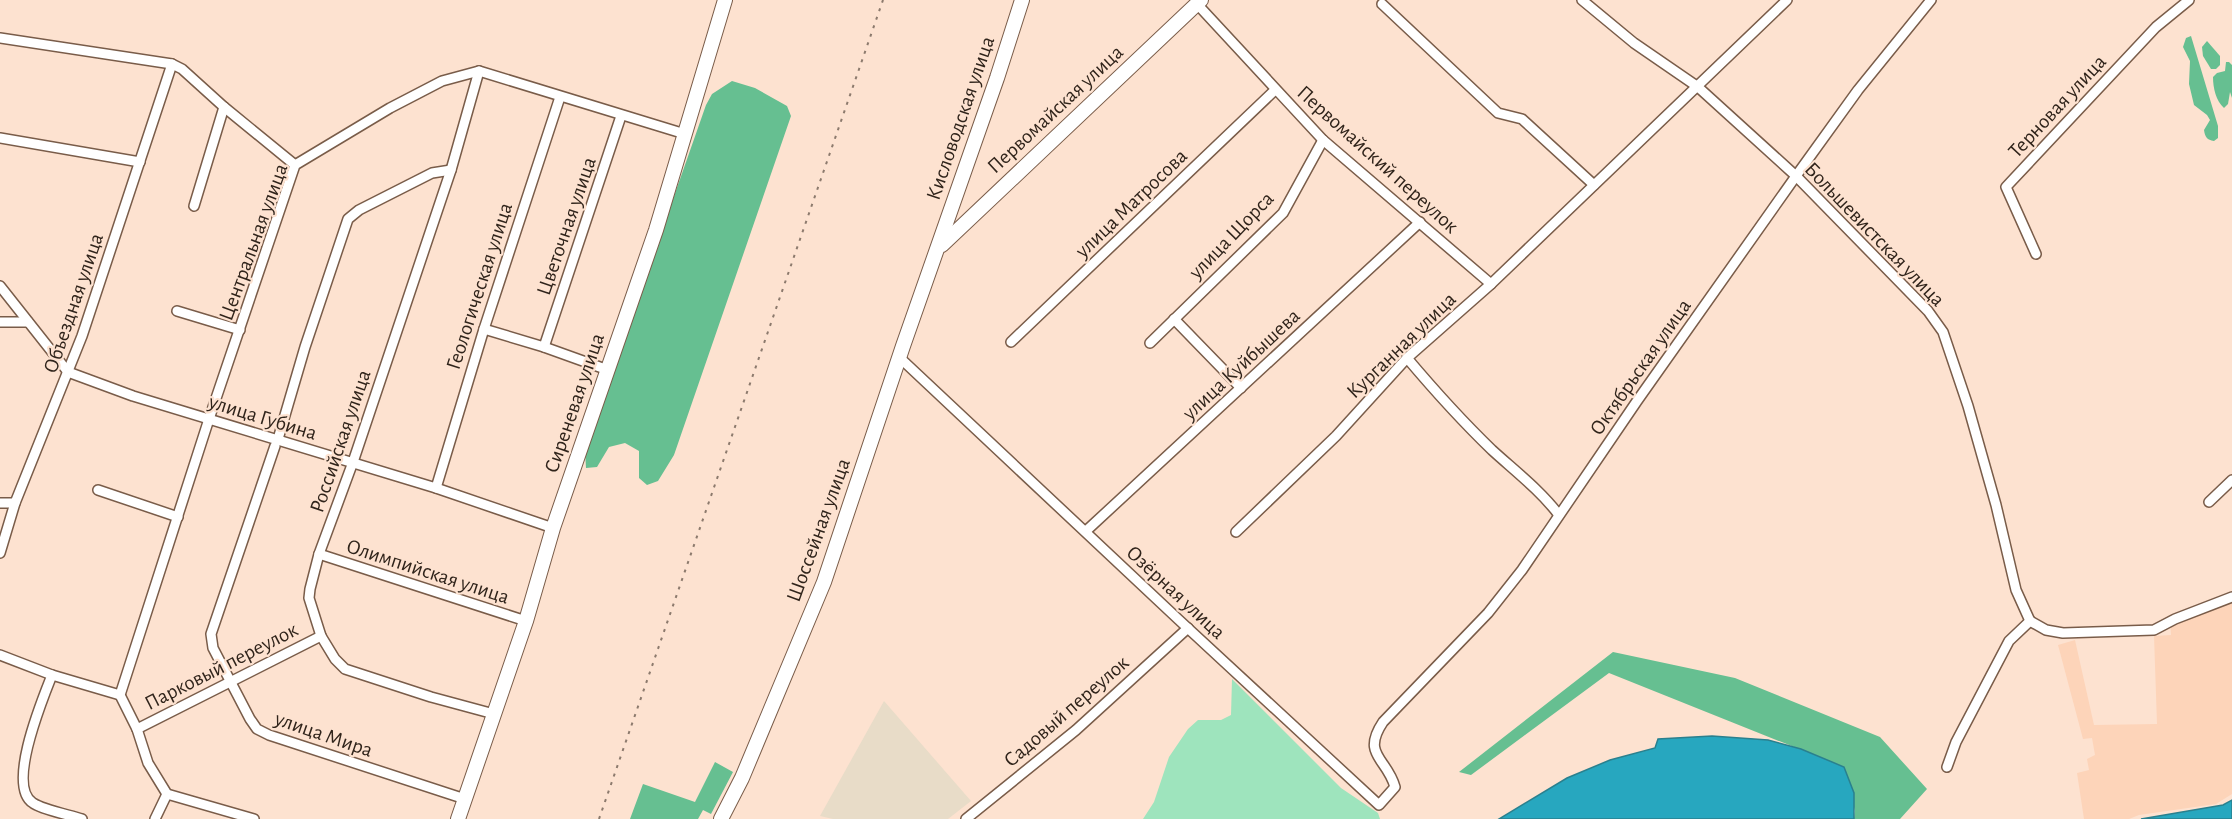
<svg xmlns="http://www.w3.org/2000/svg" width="2232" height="819" viewBox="0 0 2232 819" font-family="'Alegreya Sans',sans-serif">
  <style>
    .built { fill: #fdd4b9 }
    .education { fill: #e8dcc8 }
    .green { fill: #9ee4bd }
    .forest { fill: #66bf91 }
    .water { fill: #27a7bf; stroke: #2a808e; stroke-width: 1.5 }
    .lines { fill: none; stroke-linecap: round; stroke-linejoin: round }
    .street-casing { stroke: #795c49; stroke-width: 12 }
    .secondary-casing { stroke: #795c49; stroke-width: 16 }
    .street { stroke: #fff; stroke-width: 9 }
    .secondary { stroke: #fff; stroke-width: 14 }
    .rail { stroke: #8c7a6d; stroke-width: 2; stroke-dasharray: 3 6; stroke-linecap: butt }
    .labels { text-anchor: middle; stroke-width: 4.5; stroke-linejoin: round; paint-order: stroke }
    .street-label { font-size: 21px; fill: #30241b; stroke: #fde2d0 }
  </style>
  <rect width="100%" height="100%" fill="#fde2d0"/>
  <!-- built -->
  <path class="built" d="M2232,595V794L2216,804L2139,815L2129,819H2084L2077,773L2089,770L2087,759L2095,755L2092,738L2083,739L2058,645L2075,640L2094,725L2157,724L2154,636L2171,635L2170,618Z"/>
  <!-- education -->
  <path class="education" d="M884,701L971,801L948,819H833L820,816Z"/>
  <!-- green -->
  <path class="green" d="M1232,679L1341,788L1378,813L1380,819H1143L1154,802L1169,757L1188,729L1198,720H1221L1231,715Z"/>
  <!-- forest -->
  <g class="forest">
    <path d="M2191,36L2218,126V138L2214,141C2207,140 2205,137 2204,130L2210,120L2207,115L2194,105L2189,84L2190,61L2183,47L2186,38Z"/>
    <path d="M2207,41L2220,56V65L2216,69H2211L2203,56L2202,47Z"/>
    <path d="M2226,62H2229L2232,65V98L2230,92L2228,104L2224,108C2216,101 2213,88 2213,77L2217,73L2225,71Z"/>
    <path d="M732,81L755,88L787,106L791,116L674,455L658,481L647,485L639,478V451L625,443L609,447L597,467L586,468L585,450L706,105L712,94Z"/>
    <path d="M1613,652L1735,678L1880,737L1927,789L1900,819H1854L1855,811L1844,767L1609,673L1471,775L1459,772Z"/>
    <path d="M715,762L733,772L711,814L703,810L698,819H630L643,784L695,802Z"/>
  </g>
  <!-- water -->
  <g class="water">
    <path d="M1712,736L1768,740L1801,749L1844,767L1854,793V819H1499L1567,778L1610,760L1655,748L1658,739Z"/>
    <path d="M2232,800V819H2141L2223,805Z"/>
  </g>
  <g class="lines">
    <defs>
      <g id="street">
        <path d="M1582,0L1634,43L1698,87L1796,176L1928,311L1943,332L1968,406L1996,505L2016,590L2030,621"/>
        <path d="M1197,4L1323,140L1491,284"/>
        <path d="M1382,4L1498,113L1522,119L1594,185"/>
        <path d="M0,38L172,64L182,69L224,107L295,165"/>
        <path d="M479,71L451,170L353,462L319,554L310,589L309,598L321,636L335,659L345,669L431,697L494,714"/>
        <path d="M0,138L140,162"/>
        <path d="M194,206L224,107"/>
        <path d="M2036,254L2006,187L2156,27L2189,0"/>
        <path d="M0,286L68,372L133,396L436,488L553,528"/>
        <path d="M177,311L240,330"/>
        <path d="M1174,319L1241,388"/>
        <path d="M0,322H28"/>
        <path d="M484,329L544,347L608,370"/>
        <path d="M1011,342L1275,90"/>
        <path d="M1150,343L1283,213L1323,140"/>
        <path d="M544,347L621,116"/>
        <path d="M899,357L1179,620L1379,805L1395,787C1387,758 1361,755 1383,722L1488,613L1522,570L1637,401L1796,176L1858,90L1931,0"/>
        <path d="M1407,358C1434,390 1462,421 1492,450C1515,471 1540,490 1559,515"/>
        <path d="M278,439L305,347L348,219L359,210L432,173L451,170"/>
        <path d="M275,446L211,634L213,648L250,719L257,729L269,735L465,799"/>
        <path d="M436,488L484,329L560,97"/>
        <path d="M98,490L178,517"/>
        <path d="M2209,502L2232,480"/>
        <path d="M0,503H15"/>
        <path d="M1086,531L1420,222"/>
        <path d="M1236,532L1336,436L1407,358L1491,284L1787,0"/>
        <path d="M0,553L15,503L82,336L172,64"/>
        <path d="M319,554L526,621"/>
        <path d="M2030,621L2046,630L2063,633L2154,630L2175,619L2232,597"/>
        <path d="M0,655L52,675L120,695L209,419L295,165L390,108L442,81L479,71L685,134"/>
        <path d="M52,675C43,698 6,786 33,803C43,810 70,815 82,819"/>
        <path d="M120,695L137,729L148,763L167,794L254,819"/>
        <path d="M137,729L321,636"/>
        <path d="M1947,767L1956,742L2009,641L2030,621"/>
        <path d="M155,819L167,794"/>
        <path d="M966,819L1076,730L1188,628"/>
      </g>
      <g id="secondary">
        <path d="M942,245L1201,0"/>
        <path d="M458,819L526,621L553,528L656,230L725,0"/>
        <path d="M721,819L742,778L824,582L903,346L997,78L1022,0"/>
      </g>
    </defs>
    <!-- street casing -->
    <use href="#street" class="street-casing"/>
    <!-- secondary casing -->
    <use href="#secondary" class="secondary-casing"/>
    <!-- street -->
    <use href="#street" class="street"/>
    <!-- secondary -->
    <use href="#secondary" class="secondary"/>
    <!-- rail -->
    <path class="rail" d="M599,819L883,0"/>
  </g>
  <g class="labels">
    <!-- street labels -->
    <g class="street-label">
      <text transform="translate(2057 106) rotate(-47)" y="7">Терновая улица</text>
      <text transform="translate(1055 109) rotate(-43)" y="7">Первомайская улица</text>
      <text transform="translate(960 118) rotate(-71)" y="7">Кисловодская улица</text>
      <text transform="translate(1378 159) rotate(42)" y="7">Первомайский переулок</text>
      <text transform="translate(1131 203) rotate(-44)" y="7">улица Матросова</text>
      <text transform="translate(566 226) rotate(-71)" y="7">Цветочная улица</text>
      <text transform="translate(1875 234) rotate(46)" y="7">Большевистская улица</text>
      <text transform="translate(1231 235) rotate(-46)" y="7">улица Щорса</text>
      <text transform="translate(253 242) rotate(-70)" y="7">Центральная улица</text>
      <text transform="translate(479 286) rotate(-72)" y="7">Геологическая улица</text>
      <text transform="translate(73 303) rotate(-71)" y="7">Объездная улица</text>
      <text transform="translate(1401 345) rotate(-44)" y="7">Курганная улица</text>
      <text transform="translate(1241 364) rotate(-43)" y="7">улица Куйбышева</text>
      <text transform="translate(1640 367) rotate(-55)" y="7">Октябрьская улица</text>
      <text transform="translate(574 403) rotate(-71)" y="7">Сиреневая улица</text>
      <text transform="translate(263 417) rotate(17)" y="7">улица Губина</text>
      <text transform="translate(340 441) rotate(-71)" y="7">Российская улица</text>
      <text transform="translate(818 530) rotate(-70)" y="7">Шоссейная улица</text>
      <text transform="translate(428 571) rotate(18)" y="7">Олимпийская улица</text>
      <text transform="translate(1176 592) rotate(43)" y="7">Озёрная улица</text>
      <text transform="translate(221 666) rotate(-27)" y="7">Парковый переулок</text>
      <text transform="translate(1066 711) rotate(-41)" y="7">Садовый переулок</text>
      <text transform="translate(324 734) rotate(19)" y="7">улица Мира</text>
    </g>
  </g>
</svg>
